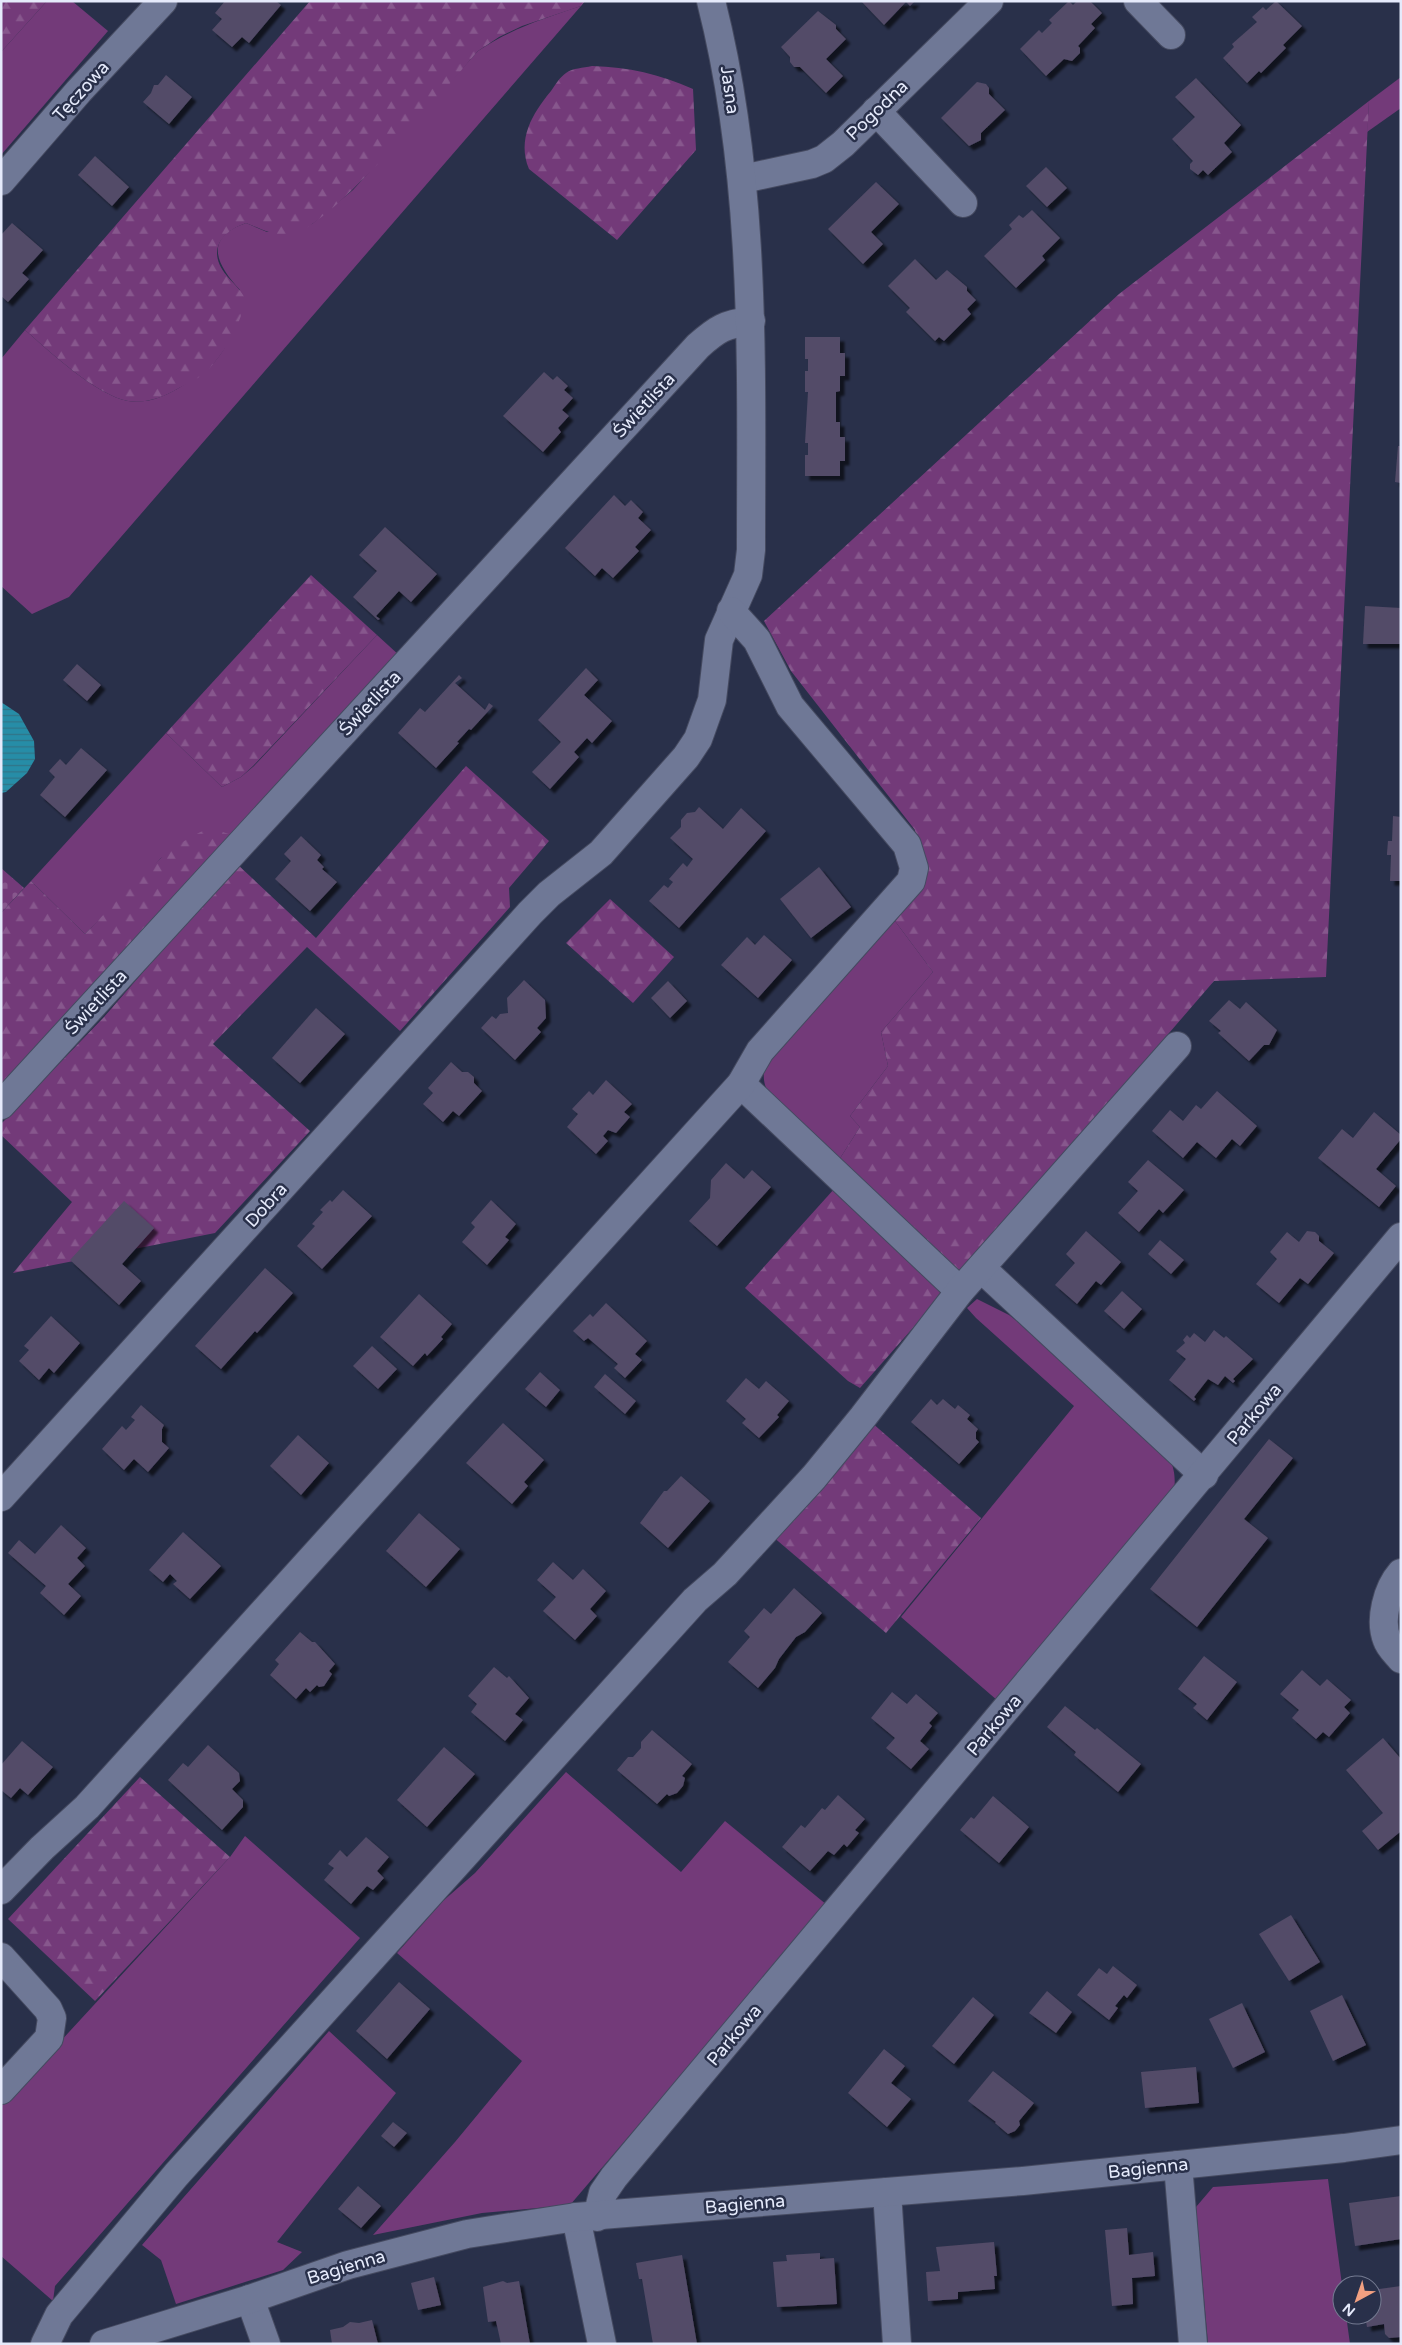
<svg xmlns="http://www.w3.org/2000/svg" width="1402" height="2345" viewBox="0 0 1402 2345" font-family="'Varela Round',sans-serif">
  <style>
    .green { fill: #733a79 }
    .forest { fill: url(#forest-firs) }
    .cemetery { fill: url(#cemetery-stones) }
    .water { fill: url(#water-rules) }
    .building { fill: #534b67; filter: url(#shadow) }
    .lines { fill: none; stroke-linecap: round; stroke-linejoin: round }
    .minor-casing { stroke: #454a60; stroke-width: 30 }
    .minor { stroke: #6f7896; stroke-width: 28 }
    .labels { text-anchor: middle; stroke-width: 5; stroke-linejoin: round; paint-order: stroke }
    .street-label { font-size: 18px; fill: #e5eafb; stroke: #29304a }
  </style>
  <defs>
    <pattern id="forest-firs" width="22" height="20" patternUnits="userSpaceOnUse" patternTransform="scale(1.25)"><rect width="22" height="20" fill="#733a79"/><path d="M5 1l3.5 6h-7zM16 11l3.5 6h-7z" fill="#87578d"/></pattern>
    <pattern id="cemetery-stones" width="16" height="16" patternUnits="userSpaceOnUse" patternTransform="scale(1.25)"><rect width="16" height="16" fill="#733a79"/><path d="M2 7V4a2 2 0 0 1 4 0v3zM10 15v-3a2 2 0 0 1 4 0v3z" fill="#87578d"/></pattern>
    <pattern id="water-rules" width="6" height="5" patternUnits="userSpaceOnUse" patternTransform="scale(1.25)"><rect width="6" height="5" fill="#268da7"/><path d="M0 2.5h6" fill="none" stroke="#317487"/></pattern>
    <filter id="shadow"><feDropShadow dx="4.5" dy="4.5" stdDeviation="1" flood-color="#0009"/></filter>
  </defs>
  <rect width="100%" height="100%" fill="#29304a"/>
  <!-- green -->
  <g class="green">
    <path d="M47,1H72L108,31L1,155V52Z"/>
    <path d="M581,6L69,597L32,614L1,586V359L25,330C50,352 96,395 128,401C148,404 166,396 182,386C199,377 214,366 224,349C232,334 236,306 240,290C215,263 204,238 246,223L267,232L312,224L353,190L478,51C510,29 545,18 581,6Z"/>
    <path d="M1401,77V108L1367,132L1369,101Z"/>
    <path d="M377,635L400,656L235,836L161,858L85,934L31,881L166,733L222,787L241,777L254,766Z"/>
    <path d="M892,917L933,972L881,1032L888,1066L850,1116L860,1127L837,1163C818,1146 772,1108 765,1085C762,1074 765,1065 768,1054Z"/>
    <path d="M977,1299L1009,1315L1047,1345L1169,1458C1176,1471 1175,1481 1174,1495L998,1701L901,1617L1074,1406L976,1318L967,1308Z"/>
    <path d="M566,1772L681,1872L725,1821L827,1905L570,2205L482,2213L373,2235L455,2142L522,2061L397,1953L443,1901L475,1873Z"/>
    <path d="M245,1836L360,1938L55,2286L53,2301L1,2256V2106L230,1857Z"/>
    <path d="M329,2031L396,2093L277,2242L302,2252L283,2270L176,2304L161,2260L142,2245Z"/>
    <path d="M1328,2179L1342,2285V2315H1346L1350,2344H1208L1196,2207L1213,2187Z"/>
  </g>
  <!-- forest -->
  <g class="forest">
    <path d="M1,1H47L1,52Z"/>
    <path d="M310,1H585L581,6L522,26L499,37L478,51C447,86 330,229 290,235C276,237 259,228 246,223C221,232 206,251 227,276C234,284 241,290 246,300C239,326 224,357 202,375C196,380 187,384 179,388C164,397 146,404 128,401C96,395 50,352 25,330Z"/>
    <path d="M592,66C629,67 659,74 693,89L696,150L617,240L529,169C517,139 532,114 551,91C555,85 560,77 566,73C573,68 583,68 592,66Z"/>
    <path d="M1369,101L1326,977L1214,981L960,1275L837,1163L860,1127L850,1116L888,1066L881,1032L933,972L892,917L921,889L915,830L791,671L764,621L1119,294Z"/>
    <path d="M311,575L377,635L253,766L241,777L222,787L166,733Z"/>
    <path d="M466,766L549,841L509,888L510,907L400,1031L307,947L213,1044L310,1131L215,1233L13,1273L72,1202L1,1135V1124L104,1017L237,864L316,938Z"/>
    <path d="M210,828L235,836L1,1085V913L31,881L85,934C122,897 162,846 210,828Z"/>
    <path d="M610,899L674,957L633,1003L566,943Z"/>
    <path d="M835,1188L941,1285V1296L860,1388L848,1381L745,1288Z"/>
    <path d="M871,1422L981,1518L886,1633L772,1536Z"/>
    <path d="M140,1777L230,1857L95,2001L8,1919Z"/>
  </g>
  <!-- cemetery -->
  <path class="cemetery" d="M1,868L24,888L1,913Z"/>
  <!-- water -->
  <path class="water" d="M1,702L19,714L34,741L35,759L27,773L6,792L1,793Z"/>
  <!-- building -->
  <g class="building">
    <path d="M225,1H276L281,5L249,43L242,37L232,47L212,30L222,19L215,13Z"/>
    <path d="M861,1H915L910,6L906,2L884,25Z"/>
    <path d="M1069,1L1073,5L1077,1H1090L1102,13L1091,24L1095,28L1078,46L1080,48V53L1072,61L1064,59L1046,76L1020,49L1039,30L1042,33L1052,23L1049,20Z"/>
    <path d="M1276,1L1302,26L1283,45L1286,48L1261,73L1259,71L1247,83L1223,58L1234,47L1232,44L1257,22L1252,17L1263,7L1266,10Z"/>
    <path d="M818,11L836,25V29L846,39L826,59L843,76L826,93L800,67H794L790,62V57L781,47Z"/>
    <path d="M166,75L192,97L169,124L143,102L151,93L154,85H158Z"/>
    <path d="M1196,78L1241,125L1224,143L1232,152L1208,175L1203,170L1198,175L1190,169V164L1193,161L1172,139L1195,117L1175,97Z"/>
    <path d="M977,82L986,84L989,88V94L1005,110L981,133V140L969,146L941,118Z"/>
    <path d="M95,156L129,187L112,206L78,175Z"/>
    <path d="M1046,167L1067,188L1047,207L1026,186Z"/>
    <path d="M876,182L899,204L871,232L883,244L863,264L828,229Z"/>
    <path d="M1032,210L1060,238L1042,256L1045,260L1016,288L984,256L1012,229L1009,225L1019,215L1023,218Z"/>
    <path d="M12,223L43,250L22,273L29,279L8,302L1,296V235Z"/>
    <path d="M915,259L936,280L947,270L967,287V291L976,300L967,309L971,314L944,341L939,337L935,341L906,312L910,308L888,286Z"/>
    <path d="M805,337H840V353H845V376H840V391L836,392V422H840V437H845V461H840V476H805V455H808V443H805L808,392H805V371H808V359H805Z"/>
    <path d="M544,372L553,380L557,376L568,386L564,390L573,398L562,410L569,416L558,428L561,432L543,452L503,416Z"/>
    <path d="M1398,446H1401V483L1395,482Z"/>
    <path d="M614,495L625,506L631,500L643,512L638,518L651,530L635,547L639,551L613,578L602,568L595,576L565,548Z"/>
    <path d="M385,527L437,574L411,602L399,591L376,616L380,619L378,620L353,597L377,571L359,555Z"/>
    <path d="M1365,606L1401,608V644H1363Z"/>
    <path d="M77,664L101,685L87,701L63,680Z"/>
    <path d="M586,668L598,680L584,695L612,721L592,743L587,738L574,752L579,757L550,789L532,772L561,742L538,720Z"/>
    <path d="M459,675L462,678L455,683L485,710L489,703L493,706L471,730L469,729L457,742L459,743L436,768L398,733L420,708L425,712Z"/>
    <path d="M81,748L107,770L65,817L40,795L55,777L49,771L60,759L66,765Z"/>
    <path d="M699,807L723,829L741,808L766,831L679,928L649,901L664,885L668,888L673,882L669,879L683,863L687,867L693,859L670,838L681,827V820L687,813L695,812Z"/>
    <path d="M1393,816L1401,817V881H1390L1391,855H1387V853L1388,841H1392Z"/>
    <path d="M301,836L321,855L317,860L324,867L322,869L337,882L310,911L275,879L291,861L284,854Z"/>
    <path d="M819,867L851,907L811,938L780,899Z"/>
    <path d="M764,935L792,960L758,998L721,965L747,937L755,945Z"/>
    <path d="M524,980L545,1000L546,1018L537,1028L541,1032L515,1060L481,1028L492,1016L496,1019L500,1014L508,1013L507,998Z"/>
    <path d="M668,981L687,1001L670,1018L651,998Z"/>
    <path d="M1229,1000L1240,1009L1246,1002L1277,1030L1269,1045H1264L1249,1061L1218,1033L1221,1031L1209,1021Z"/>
    <path d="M316,1008L345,1034L300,1083L272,1058Z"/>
    <path d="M451,1062L462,1072H468L474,1077V1083L482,1091L459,1116L453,1111L443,1122L423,1104L433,1093L428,1088Z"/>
    <path d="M606,1080L632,1104L624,1112L630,1117L616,1133L608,1130L603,1136L608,1141L596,1154L567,1127L578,1114L572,1109L589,1091L593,1095Z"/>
    <path d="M1217,1091L1257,1126L1240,1146L1232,1139L1216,1158L1197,1142L1183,1158L1152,1131L1170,1110L1183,1121L1196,1105L1201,1109Z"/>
    <path d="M1374,1112L1401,1135V1139L1376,1169L1396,1186L1379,1207L1318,1158L1342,1129L1353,1138Z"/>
    <path d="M1148,1160L1184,1190L1163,1213L1159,1209L1139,1232L1118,1213L1138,1191L1128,1182Z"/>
    <path d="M726,1163L744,1179L752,1170L771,1187L717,1246L689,1221L710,1198L711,1180Z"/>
    <path d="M343,1190L372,1216L322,1269L297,1246L315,1226L312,1224L323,1212L320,1210L330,1200L332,1202Z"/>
    <path d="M491,1200L516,1224L505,1237L509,1240L487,1265L462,1242L475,1227L471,1223Z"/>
    <path d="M124,1201L154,1228L122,1264L141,1281L119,1305L70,1260Z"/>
    <path d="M1086,1231L1121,1262L1101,1285L1096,1281L1077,1304L1055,1285L1075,1263L1066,1254Z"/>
    <path d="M1307,1231L1315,1232L1319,1236V1241L1334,1253L1308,1284L1300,1278L1279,1303L1256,1284L1277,1259L1270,1252L1287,1232L1299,1242Z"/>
    <path d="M1160,1240L1184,1260L1171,1274L1148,1254Z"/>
    <path d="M265,1268L293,1293L257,1333L255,1331L221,1369L195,1346Z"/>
    <path d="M1122,1291L1142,1309L1124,1329L1104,1311Z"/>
    <path d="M419,1294L452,1324L441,1337L443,1339L427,1356L425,1353L413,1366L380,1337Z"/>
    <path d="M606,1303L647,1341L635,1354L642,1360L625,1378L614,1368L618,1364L588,1338L584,1341L573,1331L590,1314L593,1317Z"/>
    <path d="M51,1316L80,1343L54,1373L49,1368L39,1380L19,1361L29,1350L24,1346Z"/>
    <path d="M1214,1330L1224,1338L1226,1336L1253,1359L1233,1379L1235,1381L1233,1383L1225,1376L1218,1385L1208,1379L1194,1397L1196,1399L1194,1401L1169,1380L1186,1359L1176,1351L1185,1343L1183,1340L1187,1335L1190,1338L1194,1333L1205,1342Z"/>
    <path d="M372,1346L397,1369L378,1389L353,1366Z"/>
    <path d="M540,1372L560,1390L546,1407L525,1389Z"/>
    <path d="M605,1374L636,1401L625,1414L594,1387Z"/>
    <path d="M746,1378L759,1389L766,1381L789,1401L777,1415L779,1417L759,1438L742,1423L746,1419L726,1401Z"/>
    <path d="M931,1399L937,1405L943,1399L955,1409L958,1405L970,1415L967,1419L978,1429L976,1432V1439L979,1442L959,1464L911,1422Z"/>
    <path d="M141,1405L164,1425L162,1429V1442L169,1448L148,1472L134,1459L124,1470L102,1449L122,1426L126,1430L135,1420L131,1417Z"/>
    <path d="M503,1423L544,1460L524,1482L528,1486L512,1504L466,1463Z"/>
    <path d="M298,1435L329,1463L301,1495L270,1466Z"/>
    <path d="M1269,1439L1293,1458L1244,1519L1268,1538L1197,1627L1150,1589Z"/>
    <path d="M681,1476L710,1501L668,1548L640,1523L664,1491H667Z"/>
    <path d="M419,1513L460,1549L426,1587L386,1551Z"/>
    <path d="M61,1525L86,1548L77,1558L85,1566L68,1584L81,1596L64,1615L40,1593L46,1586L8,1553L19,1540L35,1554Z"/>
    <path d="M183,1532L221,1566L190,1599L173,1584L177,1581L170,1574L163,1582L149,1570Z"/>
    <path d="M553,1562L573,1580L583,1569L606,1591L590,1609L597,1616L575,1640L543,1611L556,1597L537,1580Z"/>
    <path d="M794,1588L822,1613L805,1632L796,1637L779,1659L775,1668L758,1688L728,1662L750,1637L744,1631L764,1608L771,1614Z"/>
    <path d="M300,1632L312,1642H315L335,1664L329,1671L332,1674L324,1686L319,1687L317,1685L310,1692L306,1688L296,1699L270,1675L279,1664L275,1660Z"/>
    <path d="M1204,1656L1237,1682L1207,1720L1193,1708L1197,1704L1178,1689Z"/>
    <path d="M494,1667L507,1678L509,1676L529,1698L515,1714L523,1720L505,1741L471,1712L477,1704L468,1696Z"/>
    <path d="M1302,1670L1320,1686L1327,1679L1351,1700L1344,1707L1350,1713L1329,1737L1323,1732L1316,1739L1292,1718L1299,1710L1280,1694Z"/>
    <path d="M892,1692L907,1704L916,1694L938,1713L929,1723L932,1726L920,1741L929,1749L911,1769L886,1748L895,1738L871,1718Z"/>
    <path d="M1065,1706L1095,1730L1097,1728L1141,1764L1118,1792L1074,1755L1076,1752L1047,1727Z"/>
    <path d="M652,1730L692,1764L682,1776L685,1778L683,1786L677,1793L669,1796L667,1794L657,1804L617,1770L628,1757H633L641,1748V1742Z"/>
    <path d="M1383,1738L1401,1759V1834L1400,1832L1378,1850L1362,1831L1383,1813L1346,1770Z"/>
    <path d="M22,1741L53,1767L28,1795L20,1788L11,1798L1,1790V1765Z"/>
    <path d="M208,1745L239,1773L240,1781L232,1789L243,1800V1807L222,1830L168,1780L183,1763L188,1767Z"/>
    <path d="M444,1747L475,1774L427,1827L397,1800Z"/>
    <path d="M838,1795L865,1819L855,1830L859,1833L847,1847L844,1844L834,1855L828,1851L810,1871L782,1847L801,1825L805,1828L822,1808L825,1810Z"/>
    <path d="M993,1796L1029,1827L999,1863L960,1830L971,1817L974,1819Z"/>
    <path d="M366,1837L389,1857L377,1871L384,1878L373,1890L367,1886L351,1904L324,1880L334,1868L328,1864L340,1850L347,1857Z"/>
    <path d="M1291,1915L1320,1962L1289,1981L1259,1934Z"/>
    <path d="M1113,1966L1137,1985L1127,1998L1124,1995L1115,2006L1118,2008L1109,2020L1077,1995L1099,1968L1107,1974Z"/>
    <path d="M399,1982L430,2009L387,2059L356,2031Z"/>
    <path d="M1047,1991L1072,2012L1056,2033L1029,2013Z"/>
    <path d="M1342,1995L1366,2045L1333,2061L1310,2011Z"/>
    <path d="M973,1997L994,2015L954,2064L932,2046Z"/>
    <path d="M1242,2003L1265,2052L1233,2068L1209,2019Z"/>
    <path d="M884,2049L905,2066L891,2083L911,2099L887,2127L848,2093Z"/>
    <path d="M1196,2067L1199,2103L1145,2108L1141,2072Z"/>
    <path d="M993,2071L1034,2103L1019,2121L1020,2125L1015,2131L1008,2134L995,2123L996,2122L968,2101Z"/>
    <path d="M393,2122L407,2133L394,2147L381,2136Z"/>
    <path d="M358,2186L381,2206L361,2228L338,2209Z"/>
    <path d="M1401,2196V2239L1355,2246L1349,2203Z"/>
    <path d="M1127,2228L1129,2255L1153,2252L1155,2276L1132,2278L1133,2304L1112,2306L1105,2230Z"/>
    <path d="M994,2242L997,2276H994L995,2289L958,2292V2299L928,2301L926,2272L940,2271L936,2247Z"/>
    <path d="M820,2253V2259L834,2258L837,2304L777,2307L773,2262L787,2261L786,2255Z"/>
    <path d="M682,2255L697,2344H653L642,2279H639L636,2263Z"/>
    <path d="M434,2277L441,2305L418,2310L411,2283Z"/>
    <path d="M503,2281L507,2283L519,2281L530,2344H501L496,2321L488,2322L483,2287Z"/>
    <path d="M1401,2286V2337L1389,2338L1385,2334L1384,2324L1367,2327L1365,2315H1372V2290Z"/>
    <path d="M372,2320L378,2344H332L330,2330L343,2327L350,2322L359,2323Z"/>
  </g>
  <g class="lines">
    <defs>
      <g id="minor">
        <path d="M1138,1L1171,35"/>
        <path d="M876,111L963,203"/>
        <path d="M743,179L812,164L824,159L843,144L989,1"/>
        <path d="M1,181L79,91L163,1"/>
        <path d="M741,1084L960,1291"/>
        <path d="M1,1105L698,346C717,329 725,324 751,321"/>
        <path d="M981,1268L1204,1475"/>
        <path d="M1,1497L530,913L549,894L601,853L686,757L698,739L712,700L719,640L748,575L751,550C751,367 757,181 711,1"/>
        <path d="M1401,1573C1387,1589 1379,1620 1387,1640C1389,1647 1397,1654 1401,1659"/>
        <path d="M1,1890L42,1848L87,1807L741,1084L760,1051L911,881L914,868L907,845L790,706L757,640L731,611"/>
        <path d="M1,1957L48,2009L52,2018L49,2038L1,2090"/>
        <path d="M1178,2165L1193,2344"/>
        <path d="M887,2192L897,2344"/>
        <path d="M576,2217L602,2344"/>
        <path d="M597,2217L603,2193L614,2177L1401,1237"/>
        <path d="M250,2299L266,2344"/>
        <path d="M45,2344L59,2315L176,2175L695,1600L725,1574L814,1477L863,1417L960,1291L1177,1046"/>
        <path d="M104,2344L250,2299L348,2265L467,2234L576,2217L1023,2181L1344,2148L1401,2140"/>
      </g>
    </defs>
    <!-- minor casing -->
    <use href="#minor" class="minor-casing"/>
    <!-- minor -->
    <use href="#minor" class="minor"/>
  </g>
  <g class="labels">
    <!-- street labels -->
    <g class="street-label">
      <text transform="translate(730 90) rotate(82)" y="6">Jasna</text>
      <text transform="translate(81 91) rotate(-48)" y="6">Tęczowa</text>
      <text transform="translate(877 110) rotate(-44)" y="6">Pogodna</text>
      <text transform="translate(644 405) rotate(-47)" y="6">Świetlista</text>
      <text transform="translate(370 703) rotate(-47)" y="6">Świetlista</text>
      <text transform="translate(96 1002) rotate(-47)" y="6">Świetlista</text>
      <text transform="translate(266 1205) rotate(-48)" y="6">Dobra</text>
      <text transform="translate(1254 1414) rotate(-50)" y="6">Parkowa</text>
      <text transform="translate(994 1725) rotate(-50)" y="6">Parkowa</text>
      <text transform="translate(734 2035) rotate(-50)" y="6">Parkowa</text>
      <text transform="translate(1148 2168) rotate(-6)" y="6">Bagienna</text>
      <text transform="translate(745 2204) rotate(-5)" y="6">Bagienna</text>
      <text transform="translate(346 2267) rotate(-17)" y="6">Bagienna</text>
    </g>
  </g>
  <!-- border -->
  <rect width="1402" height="2345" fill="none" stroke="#e5eafb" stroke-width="5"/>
  <!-- north arrow -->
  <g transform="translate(1357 2300) rotate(220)"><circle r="24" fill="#29304a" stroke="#747a91"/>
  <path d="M0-4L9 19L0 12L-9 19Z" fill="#f2a081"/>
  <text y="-8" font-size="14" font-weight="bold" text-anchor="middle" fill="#e5eafb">N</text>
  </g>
</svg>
